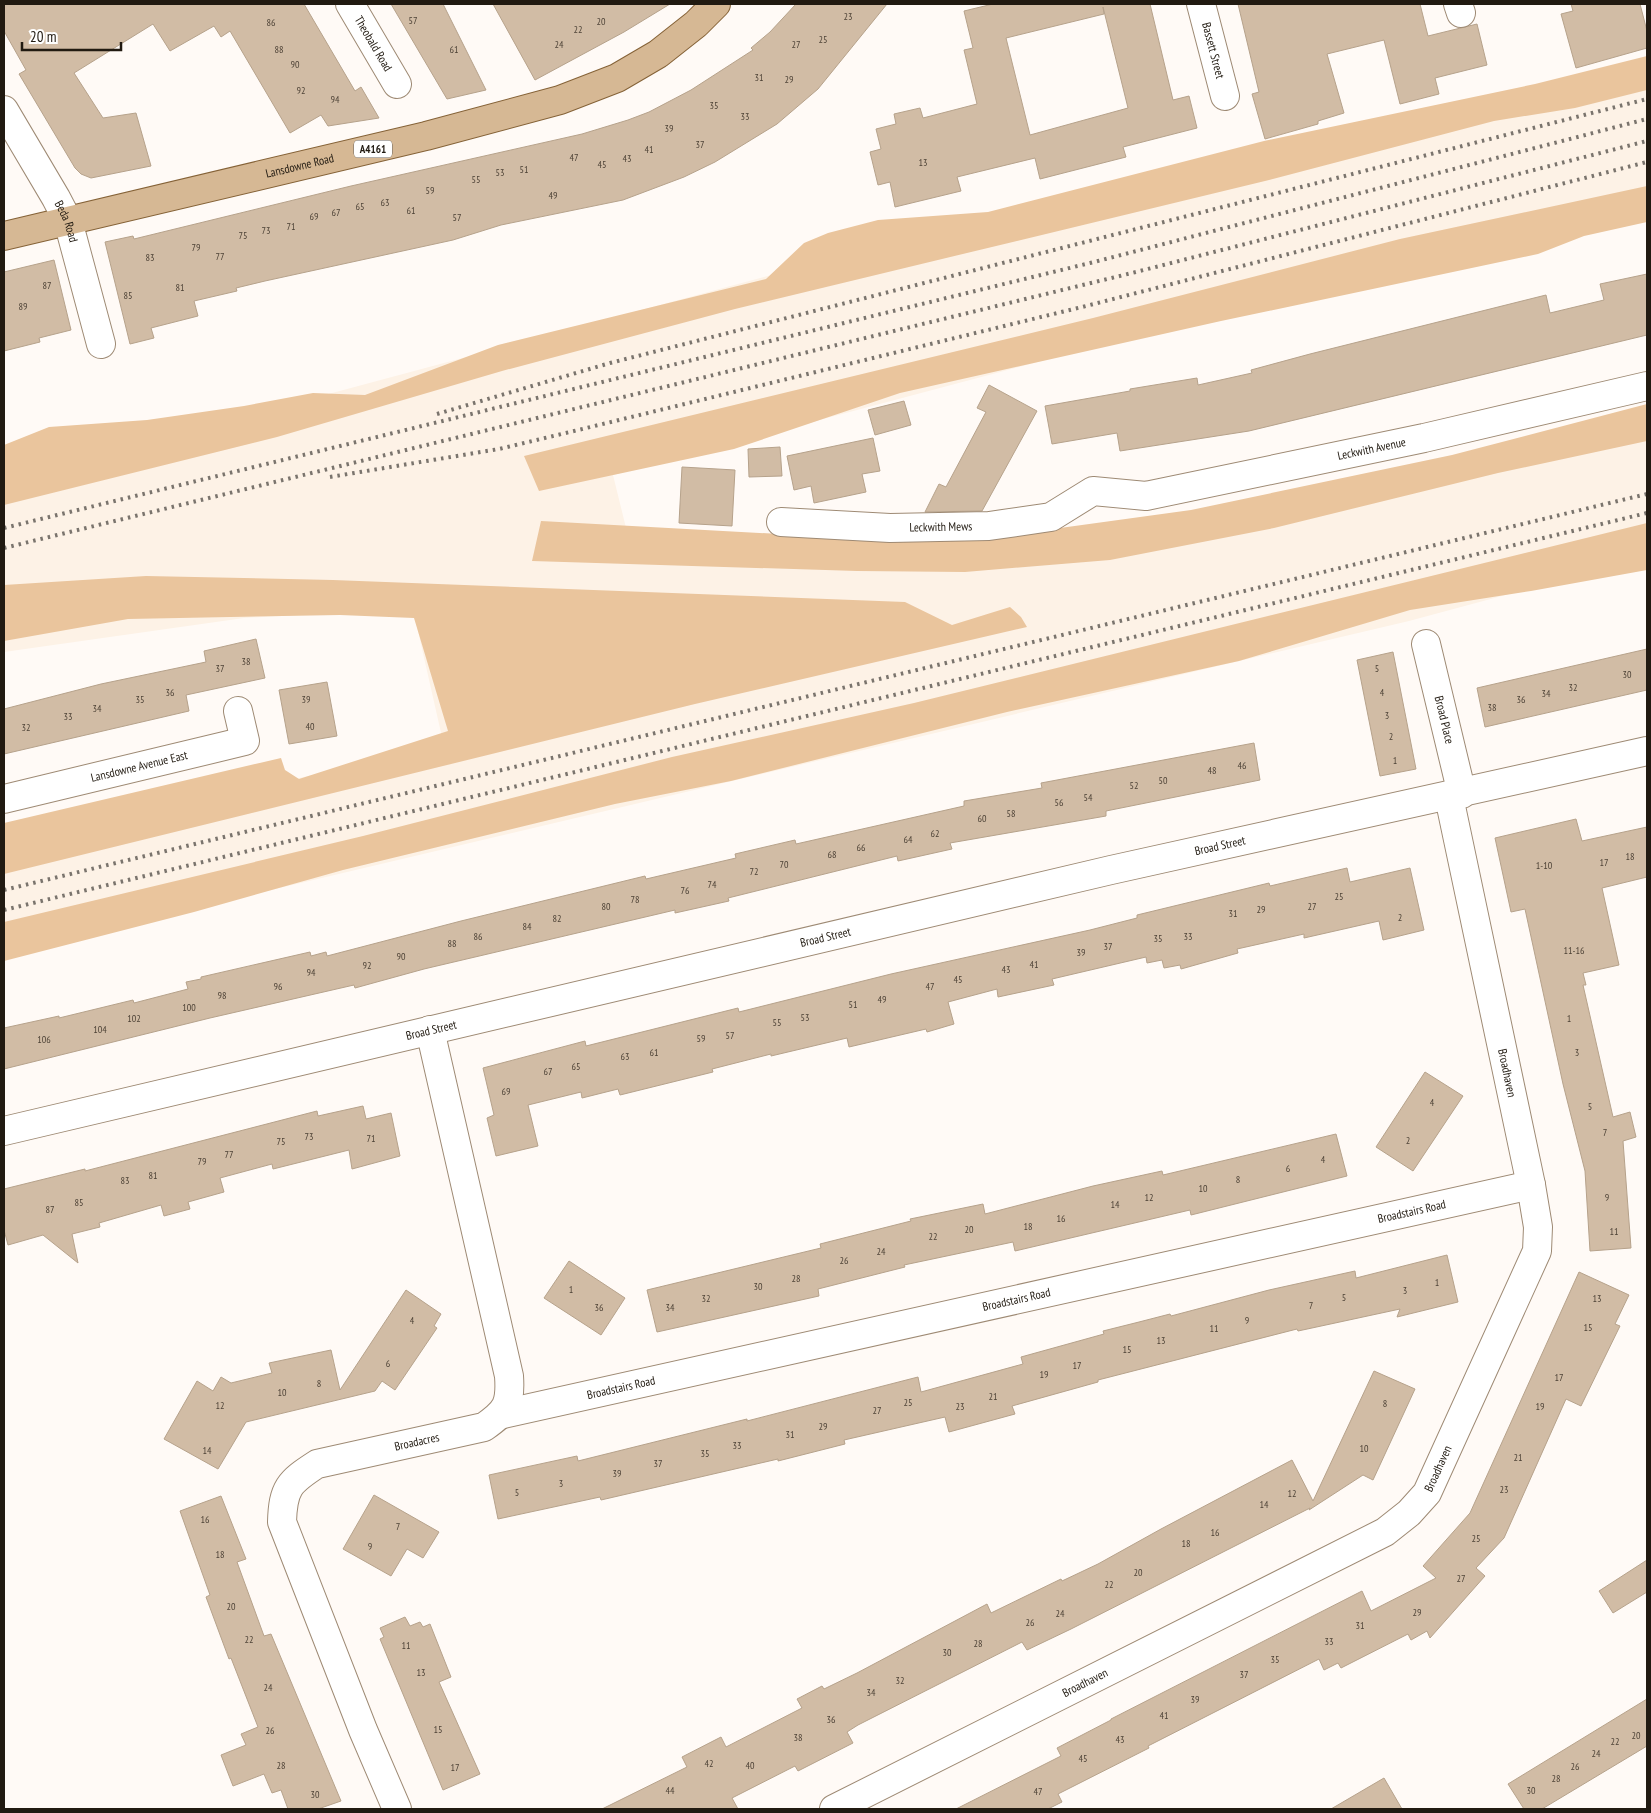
<svg xmlns="http://www.w3.org/2000/svg" width="1651" height="1813" viewBox="0 0 1651 1813" font-family="'PT Sans Narrow',sans-serif">
  <style>
    .built { fill: #fdf2e6 }
    .green { fill: #eac59d }
    .building { fill: #d1bca5; stroke: #b6a28b; fill-rule: evenodd }
    .lines { fill: none; stroke-linecap: round; stroke-linejoin: round }
    .minor-casing { stroke: #9e8a74; stroke-width: 30 }
    .primary-casing { stroke: #856237; stroke-width: 30 }
    .minor { stroke: #fff; stroke-width: 28 }
    .primary { stroke: #d6b894; stroke-width: 28 }
    .rail { stroke: #7a746d; stroke-width: 4; stroke-dasharray: 2.5 5; stroke-linecap: butt }
    .labels { text-anchor: middle; stroke-width: 4.5; stroke-linejoin: round; paint-order: stroke }
    .number-label { font-size: 10px; fill: #4d4236 }
    .shield { fill: #fff; stroke: #645f58; stroke-width: 1 }
    .shield-label { font-size: 11px; font-weight: bold; fill: #211a11 }
    .street-label { font-size: 12px; fill: #211a11; stroke: #fff }
  </style>
  <rect width="100%" height="100%" fill="#fffaf6"/>
  <!-- built -->
  <path class="built" d="M1647,62V200L613,475L629,540L750,551L1095,539L1647,432V557L1409,621L4,953V843L444,746L413,609L244,618L4,652V478L165,438L928,233Z"/>
  <!-- green -->
  <g class="green">
    <path d="M1647,56V90L1575,108L1494,121L1265,181L735,309L502,371L277,437L4,505V445L49,427L147,420L244,406L313,393L365,395L498,345L766,279L804,243L828,233L878,220L988,212L1264,141L1535,84Z"/>
    <path d="M1647,186V222L1584,236L1538,254L1221,321L900,393L734,449L539,491L524,456L1093,318L1400,239Z"/>
    <path d="M1647,404V441L1498,473L1274,528L1110,560L965,572L857,571L532,561L541,521L927,542L1031,532L1191,510L1452,455Z"/>
    <path d="M1647,523V570L1531,591L1410,610L1239,661L1007,712L731,781L615,804L343,870L194,912L4,961V922L363,836L672,757L914,703Z"/>
    <path d="M146,576L333,580L905,602L952,625L1010,607L1021,617L1027,627L695,704L4,874V823L281,758L285,770L299,779L448,731L414,618L340,615L128,619L4,641V585Z"/>
  </g>
  <!-- building -->
  <g class="building">
    <path d="M4,4H304L355,91L361,87L379,118L328,126L321,115L290,133L230,31L221,37L214,26L170,51L153,24L74,73L103,118L136,113L151,166L91,178L81,174L75,168L19,74L26,70L4,31Z"/>
    <path d="M391,4H443L486,90L447,99Z"/>
    <path d="M493,4H670L624,32L535,80Z"/>
    <path d="M796,4H887L818,89L777,124L715,162L684,177L623,200L501,225L453,240L265,281L236,288L237,291L194,301L198,316L151,328L154,338L130,344L105,242L133,236L134,239L351,186L582,134L628,120L649,112L691,90L753,50L751,48L770,32Z"/>
    <path d="M993,4H1150L1173,100L1189,96L1197,128L1123,147L1126,157L1040,179L1035,158L957,177L961,191L895,207L890,182L878,185L870,152L881,149L876,129L896,124L894,114L920,108L923,118L977,104L964,50L973,48L964,11ZM1103,7L1128,108L1030,135L1006,38L1104,14Z"/>
    <path d="M1238,4H1420L1428,36L1477,24L1487,65L1435,78L1439,94L1400,104L1384,40L1327,54L1344,113L1318,121V124L1265,139L1252,94L1259,92Z"/>
    <path d="M1571,4H1640L1647,31V48L1576,68L1561,14L1573,11Z"/>
    <path d="M54,260L71,330L39,338L40,342L4,351V272Z"/>
    <path d="M1647,274V335L1249,431L1120,451L1117,433L1052,444L1045,406L1130,391V389L1197,378L1198,385L1252,373L1251,370L1310,354L1546,295L1550,313L1604,300L1600,284Z"/>
    <path d="M989,385L1037,411L982,511L925,512L939,484L946,487L986,412L977,408Z"/>
    <path d="M904,401L911,425L875,435L868,410Z"/>
    <path d="M873,438L880,471L862,474L866,492L814,503L811,486L794,490L787,456Z"/>
    <path d="M780,447L782,476L749,477L748,449Z"/>
    <path d="M682,467L735,470L732,526L679,523Z"/>
    <path d="M256,639L265,678L186,695L189,711L4,754V709L101,684L206,662L204,651Z"/>
    <path d="M1647,649V690L1485,727L1477,688Z"/>
    <path d="M1393,652L1416,769L1380,776L1357,660Z"/>
    <path d="M327,682L337,736L289,744L279,690Z"/>
    <path d="M1254,743L1260,780L1106,811V816L950,843L952,849L898,861L897,856L728,898L729,901L675,913V910L424,969L355,988L354,985L210,1018L4,1069V1028L59,1016V1018L133,1000L134,1003L188,989L186,982L201,979V977L310,952L311,956L326,952L327,956L461,921L645,876L646,879L736,858L735,854L795,840L796,844L964,806V801L1042,788L1041,783Z"/>
    <path d="M1576,819L1582,841L1647,827V877L1602,888L1619,965L1583,973L1586,985H1583L1613,1117L1630,1112L1636,1137L1623,1141L1631,1248L1590,1251L1585,1171L1563,1084L1525,909L1511,912L1495,838Z"/>
    <path d="M1347,868L1350,882L1410,868L1424,930L1383,940L1379,921L1304,938V934L1237,949L1238,953L1181,969L1180,965L1164,968L1162,960L1147,963L1146,957L1052,979L1054,985L998,997L997,989L948,1002L954,1024L927,1032L926,1029L849,1047L847,1038L771,1056V1054L712,1069L713,1072L620,1095L618,1089L582,1098L581,1092L528,1105L538,1146L496,1156L487,1118L494,1115L483,1068L585,1041L586,1046L738,1008L739,1012L891,974L1090,930L1137,918V915L1269,883L1270,886Z"/>
    <path d="M1425,1072L1463,1096L1413,1171L1376,1147Z"/>
    <path d="M363,1106L366,1119L391,1113L400,1156L352,1169L349,1150L273,1169L272,1164L220,1178L224,1192L188,1202L190,1209L164,1216L161,1205L99,1223L100,1227L72,1234L78,1263L43,1235L8,1245L4,1230V1189L85,1169V1171L317,1111L318,1116Z"/>
    <path d="M1336,1134L1347,1176L1191,1215L1190,1210L1015,1251L1013,1242L904,1265L905,1267L818,1289L819,1296L657,1332L647,1290L821,1248L820,1244L911,1221L910,1219L983,1204L985,1214L1093,1186L1162,1171L1163,1175Z"/>
    <path d="M1447,1255L1458,1302L1397,1317L1400,1309L1298,1331L1297,1329L1098,1380V1382L1012,1406L1015,1414L949,1432L945,1417L844,1440L845,1444L778,1461V1459L601,1500L600,1497L498,1519L489,1475L577,1456L578,1461L747,1419V1421L918,1377L921,1392L1023,1364L1021,1357L1104,1334L1103,1331L1139,1322L1170,1314L1171,1316L1269,1290L1355,1271L1356,1278Z"/>
    <path d="M569,1261L625,1298L601,1335L544,1298Z"/>
    <path d="M1579,1272L1629,1295L1615,1324L1620,1326L1581,1406L1566,1399L1504,1538L1476,1568L1485,1576L1430,1638L1427,1631L1411,1640L1408,1634L1341,1668L1338,1663L1324,1670L1319,1659L1148,1746L1149,1748L1058,1794L1062,1802L1048,1809H956L1061,1756L1057,1748L1111,1720V1719L1362,1591L1371,1611L1436,1578L1423,1566L1470,1513Z"/>
    <path d="M406,1290L441,1314L434,1326L437,1328L395,1390L382,1381L375,1391L246,1422L218,1469L164,1439L197,1381L213,1391L221,1377L231,1383L272,1373L269,1363L331,1350L340,1390Z"/>
    <path d="M1374,1371L1415,1389L1373,1480L1363,1475L1309,1510L1310,1508L1071,1629L1027,1650L1022,1642L858,1725L847,1732L853,1743L798,1771L795,1766L732,1798L738,1809H602L687,1767L682,1757L721,1737L726,1747L802,1708L797,1699L822,1686L824,1689L857,1673L987,1604L991,1613L1061,1579L1062,1581L1098,1564L1161,1529L1292,1460L1313,1501Z"/>
    <path d="M374,1495L439,1532L423,1558L407,1549L391,1576L343,1549Z"/>
    <path d="M221,1496L246,1559L237,1562L264,1636L271,1634L341,1801L318,1809H288L281,1790L272,1793L264,1774L233,1786L221,1755L246,1745L241,1734L258,1727L231,1658L229,1659L206,1597L210,1595L180,1511Z"/>
    <path d="M1647,1560V1592L1613,1613L1599,1591Z"/>
    <path d="M405,1617L410,1626L420,1622L423,1627L430,1624L451,1677L439,1682L480,1774L443,1790L380,1639L384,1637L380,1628Z"/>
    <path d="M1647,1699V1746L1542,1809H1524L1508,1784Z"/>
    <path d="M1384,1778L1402,1809H1331Z"/>
  </g>
  <g class="lines">
    <defs>
      <g id="minor">
        <path id="s1" d="M350,4L397,84"/>
        <path id="s2" d="M1201,4L1225,96"/>
        <path d="M1458,4L1461,13"/>
        <path id="s3" d="M4,110L56,198L68,221L101,344"/>
        <path id="s4" d="M781,522L890,528L989,526L1051,517L1093,491L1146,496L1424,438L1647,386"/>
        <path id="s5" d="M1426,644L1462,794"/>
        <path id="s6" d="M4,799L245,741L238,711"/>
        <path id="s7" d="M4,1131L1111,870L1647,751"/>
        <path id="s8" d="M503,1414L1531,1185"/>
        <path id="s9" d="M397,1809L363,1730L282,1522C283,1488 289,1482 317,1464L484,1427C507,1411 511,1404 509,1376L430,1030"/>
        <path id="s10" d="M834,1809L1385,1532L1409,1513L1427,1493L1537,1251L1538,1227L1531,1185L1449,797"/>
      </g>
      <g id="primary">
        <path id="s11" d="M4,236L426,136L560,100L617,78L658,54L696,24L716,4"/>
      </g>
    </defs>
    <!-- minor casing -->
    <use href="#minor" class="minor-casing"/>
    <!-- primary casing -->
    <use href="#primary" class="primary-casing"/>
    <!-- minor -->
    <use href="#minor" class="minor"/>
    <!-- primary -->
    <use href="#primary" class="primary"/>
    <!-- rail -->
    <g class="rail">
      <path d="M437,414L610,363L1647,99"/>
      <path d="M330,477L499,449L574,431L1082,307L1647,162"/>
      <path d="M4,528L1090,263L1647,119"/>
      <path d="M4,548L1136,272L1647,141"/>
      <path d="M4,890L1647,494"/>
      <path d="M4,910L1647,513"/>
    </g>
  </g>
  <g class="labels">
    <!-- number labels -->
    <g class="number-label">
      <text x="848" y="20">23</text>
      <text x="413" y="24">57</text>
      <text x="601" y="25">20</text>
      <text x="271" y="26">86</text>
      <text x="578" y="33">22</text>
      <text x="823" y="43">25</text>
      <text x="559" y="48">24</text>
      <text x="796" y="48">27</text>
      <text x="279" y="53">88</text>
      <text x="454" y="53">61</text>
      <text x="295" y="68">90</text>
      <text x="759" y="81">31</text>
      <text x="789" y="83">29</text>
      <text x="301" y="94">92</text>
      <text x="335" y="103">94</text>
      <text x="714" y="109">35</text>
      <text x="745" y="120">33</text>
      <text x="669" y="132">39</text>
      <text x="700" y="148">37</text>
      <text x="649" y="153">41</text>
      <text x="574" y="161">47</text>
      <text x="627" y="162">43</text>
      <text x="923" y="166">13</text>
      <text x="602" y="168">45</text>
      <text x="524" y="173">51</text>
      <text x="500" y="176">53</text>
      <text x="476" y="183">55</text>
      <text x="430" y="194">59</text>
      <text x="553" y="199">49</text>
      <text x="385" y="206">63</text>
      <text x="360" y="210">65</text>
      <text x="411" y="214">61</text>
      <text x="336" y="216">67</text>
      <text x="314" y="220">69</text>
      <text x="457" y="221">57</text>
      <text x="291" y="230">71</text>
      <text x="266" y="234">73</text>
      <text x="243" y="239">75</text>
      <text x="196" y="251">79</text>
      <text x="220" y="260">77</text>
      <text x="150" y="261">83</text>
      <text x="47" y="289">87</text>
      <text x="180" y="291">81</text>
      <text x="128" y="299">85</text>
      <text x="23" y="310">89</text>
      <text x="246" y="665">38</text>
      <text x="220" y="672">37</text>
      <text x="1377" y="672">5</text>
      <text x="1627" y="678">30</text>
      <text x="1573" y="691">32</text>
      <text x="170" y="696">36</text>
      <text x="1382" y="696">4</text>
      <text x="1546" y="697">34</text>
      <text x="140" y="703">35</text>
      <text x="306" y="703">39</text>
      <text x="1521" y="703">36</text>
      <text x="1492" y="711">38</text>
      <text x="97" y="712">34</text>
      <text x="1387" y="719">3</text>
      <text x="68" y="720">33</text>
      <text x="310" y="730">40</text>
      <text x="26" y="731">32</text>
      <text x="1391" y="740">2</text>
      <text x="1395" y="764">1</text>
      <text x="1242" y="769">46</text>
      <text x="1212" y="774">48</text>
      <text x="1163" y="784">50</text>
      <text x="1134" y="789">52</text>
      <text x="1088" y="801">54</text>
      <text x="1059" y="806">56</text>
      <text x="1011" y="817">58</text>
      <text x="982" y="822">60</text>
      <text x="935" y="837">62</text>
      <text x="908" y="843">64</text>
      <text x="861" y="851">66</text>
      <text x="832" y="858">68</text>
      <text x="1630" y="860">18</text>
      <text x="1604" y="866">17</text>
      <text x="784" y="868">70</text>
      <text x="1544" y="869">1-10</text>
      <text x="754" y="875">72</text>
      <text x="712" y="888">74</text>
      <text x="685" y="894">76</text>
      <text x="1339" y="900">25</text>
      <text x="635" y="903">78</text>
      <text x="606" y="910">80</text>
      <text x="1312" y="910">27</text>
      <text x="1261" y="913">29</text>
      <text x="1233" y="917">31</text>
      <text x="1400" y="921">2</text>
      <text x="557" y="922">82</text>
      <text x="527" y="930">84</text>
      <text x="478" y="940">86</text>
      <text x="1188" y="940">33</text>
      <text x="1158" y="942">35</text>
      <text x="452" y="947">88</text>
      <text x="1108" y="950">37</text>
      <text x="1574" y="954">11-16</text>
      <text x="1081" y="956">39</text>
      <text x="401" y="960">90</text>
      <text x="1034" y="968">41</text>
      <text x="367" y="969">92</text>
      <text x="1006" y="973">43</text>
      <text x="311" y="976">94</text>
      <text x="958" y="983">45</text>
      <text x="278" y="990">96</text>
      <text x="930" y="990">47</text>
      <text x="222" y="999">98</text>
      <text x="882" y="1003">49</text>
      <text x="853" y="1008">51</text>
      <text x="189" y="1011">100</text>
      <text x="805" y="1021">53</text>
      <text x="134" y="1022">102</text>
      <text x="1569" y="1022">1</text>
      <text x="777" y="1026">55</text>
      <text x="100" y="1033">104</text>
      <text x="730" y="1039">57</text>
      <text x="701" y="1042">59</text>
      <text x="44" y="1043">106</text>
      <text x="654" y="1056">61</text>
      <text x="1577" y="1056">3</text>
      <text x="625" y="1060">63</text>
      <text x="576" y="1070">65</text>
      <text x="548" y="1075">67</text>
      <text x="506" y="1095">69</text>
      <text x="1432" y="1106">4</text>
      <text x="1590" y="1110">5</text>
      <text x="1605" y="1136">7</text>
      <text x="309" y="1140">73</text>
      <text x="371" y="1142">71</text>
      <text x="1408" y="1144">2</text>
      <text x="281" y="1145">75</text>
      <text x="229" y="1158">77</text>
      <text x="1323" y="1163">4</text>
      <text x="202" y="1165">79</text>
      <text x="1288" y="1172">6</text>
      <text x="153" y="1179">81</text>
      <text x="1238" y="1183">8</text>
      <text x="125" y="1184">83</text>
      <text x="1203" y="1192">10</text>
      <text x="1149" y="1201">12</text>
      <text x="1607" y="1201">9</text>
      <text x="79" y="1206">85</text>
      <text x="1115" y="1208">14</text>
      <text x="50" y="1213">87</text>
      <text x="1061" y="1222">16</text>
      <text x="1028" y="1230">18</text>
      <text x="969" y="1233">20</text>
      <text x="1614" y="1235">11</text>
      <text x="933" y="1240">22</text>
      <text x="881" y="1255">24</text>
      <text x="844" y="1264">26</text>
      <text x="796" y="1282">28</text>
      <text x="1437" y="1286">1</text>
      <text x="758" y="1290">30</text>
      <text x="571" y="1293">1</text>
      <text x="1405" y="1294">3</text>
      <text x="1344" y="1301">5</text>
      <text x="706" y="1302">32</text>
      <text x="1597" y="1302">13</text>
      <text x="1311" y="1309">7</text>
      <text x="599" y="1311">36</text>
      <text x="670" y="1311">34</text>
      <text x="412" y="1324">4</text>
      <text x="1247" y="1324">9</text>
      <text x="1588" y="1331">15</text>
      <text x="1214" y="1332">11</text>
      <text x="1161" y="1344">13</text>
      <text x="1127" y="1353">15</text>
      <text x="388" y="1367">6</text>
      <text x="1077" y="1369">17</text>
      <text x="1044" y="1378">19</text>
      <text x="1559" y="1381">17</text>
      <text x="319" y="1387">8</text>
      <text x="282" y="1396">10</text>
      <text x="993" y="1400">21</text>
      <text x="908" y="1406">25</text>
      <text x="1385" y="1407">8</text>
      <text x="220" y="1409">12</text>
      <text x="960" y="1410">23</text>
      <text x="1540" y="1410">19</text>
      <text x="877" y="1414">27</text>
      <text x="823" y="1430">29</text>
      <text x="790" y="1438">31</text>
      <text x="737" y="1449">33</text>
      <text x="1364" y="1452">10</text>
      <text x="207" y="1454">14</text>
      <text x="705" y="1457">35</text>
      <text x="1518" y="1461">21</text>
      <text x="658" y="1467">37</text>
      <text x="617" y="1477">39</text>
      <text x="561" y="1487">3</text>
      <text x="1504" y="1493">23</text>
      <text x="517" y="1496">5</text>
      <text x="1292" y="1497">12</text>
      <text x="1264" y="1508">14</text>
      <text x="205" y="1523">16</text>
      <text x="398" y="1530">7</text>
      <text x="1215" y="1536">16</text>
      <text x="1476" y="1542">25</text>
      <text x="1186" y="1547">18</text>
      <text x="370" y="1550">9</text>
      <text x="220" y="1558">18</text>
      <text x="1138" y="1576">20</text>
      <text x="1461" y="1582">27</text>
      <text x="1109" y="1588">22</text>
      <text x="231" y="1610">20</text>
      <text x="1417" y="1616">29</text>
      <text x="1060" y="1617">24</text>
      <text x="1030" y="1626">26</text>
      <text x="1360" y="1629">31</text>
      <text x="249" y="1643">22</text>
      <text x="1329" y="1645">33</text>
      <text x="978" y="1647">28</text>
      <text x="406" y="1649">11</text>
      <text x="947" y="1656">30</text>
      <text x="1275" y="1663">35</text>
      <text x="421" y="1676">13</text>
      <text x="1244" y="1678">37</text>
      <text x="900" y="1684">32</text>
      <text x="268" y="1691">24</text>
      <text x="871" y="1696">34</text>
      <text x="1195" y="1703">39</text>
      <text x="1164" y="1719">41</text>
      <text x="831" y="1723">36</text>
      <text x="438" y="1733">15</text>
      <text x="270" y="1734">26</text>
      <text x="1636" y="1739">20</text>
      <text x="798" y="1741">38</text>
      <text x="1120" y="1743">43</text>
      <text x="1615" y="1745">22</text>
      <text x="1596" y="1757">24</text>
      <text x="1083" y="1762">45</text>
      <text x="709" y="1767">42</text>
      <text x="281" y="1769">28</text>
      <text x="750" y="1769">40</text>
      <text x="1575" y="1770">26</text>
      <text x="455" y="1771">17</text>
      <text x="1556" y="1782">28</text>
      <text x="670" y="1794">44</text>
      <text x="1531" y="1794">30</text>
      <text x="1038" y="1795">47</text>
      <text x="315" y="1798">30</text>
    </g>
    <!-- shield labels -->
    <rect class="shield" x="354" y="140.5" width="38" height="17" rx="4"/>
    <g class="shield-label">
      <text x="373" y="153">A4161</text>
    </g>
    <!-- street labels -->
    <g class="street-label">
      <text dy="4" stroke="none"><textPath href="#s1" startOffset="46">Theobald Road</textPath></text>
      <text dy="4" stroke="none"><textPath href="#s2" startOffset="48">Bassett Street</textPath></text>
      <text dy="4" stroke="none"><textPath href="#s11" startOffset="304">Lansdowne Road</textPath></text>
      <text dy="4" stroke="none"><textPath href="#s3" startOffset="128">Beda Road</textPath></text>
      <text dy="4" stroke="none"><textPath href="#s4" startOffset="604">Leckwith Avenue</textPath></text>
      <text dy="4" stroke="none"><textPath href="#s4" startOffset="160">Leckwith Mews</textPath></text>
      <text dy="4" stroke="none"><textPath href="#s5" startOffset="78">Broad Place</textPath></text>
      <text dy="4" stroke="none"><textPath href="#s6" startOffset="139">Lansdowne Avenue East</textPath></text>
      <text dy="4" stroke="none"><textPath href="#s7" startOffset="1249">Broad Street</textPath></text>
      <text dy="4" stroke="none"><textPath href="#s7" startOffset="844">Broad Street</textPath></text>
      <text dy="4" stroke="none"><textPath href="#s7" startOffset="439">Broad Street</textPath></text>
      <text transform="translate(1507 1073) rotate(78)" y="4">Broadhaven</text>
      <text dy="4" stroke="none"><textPath href="#s8" startOffset="931">Broadstairs Road</textPath></text>
      <text dy="4" stroke="none"><textPath href="#s8" startOffset="526">Broadstairs Road</textPath></text>
      <text dy="4" stroke="none"><textPath href="#s8" startOffset="121">Broadstairs Road</textPath></text>
      <text dy="4" stroke="none"><textPath href="#s9" startOffset="484">Broadacres</textPath></text>
      <text dy="4" stroke="none"><textPath href="#s10" startOffset="701">Broadhaven</textPath></text>
      <text dy="4" stroke="none"><textPath href="#s10" startOffset="281">Broadhaven</textPath></text>
    </g>
  </g>
  <!-- border -->
  <rect width="1651" height="1813" fill="none" stroke="#211a11" stroke-width="10"/>
  <!-- scale -->
  <path d="M22 42v8h99v-8" fill="none" stroke="#211a11" stroke-width="2.5"/>
  <text x="30" y="42" font-size="15" fill="#211a11" stroke="#ffffff" stroke-width="4" paint-order="stroke">20 m</text>
</svg>
